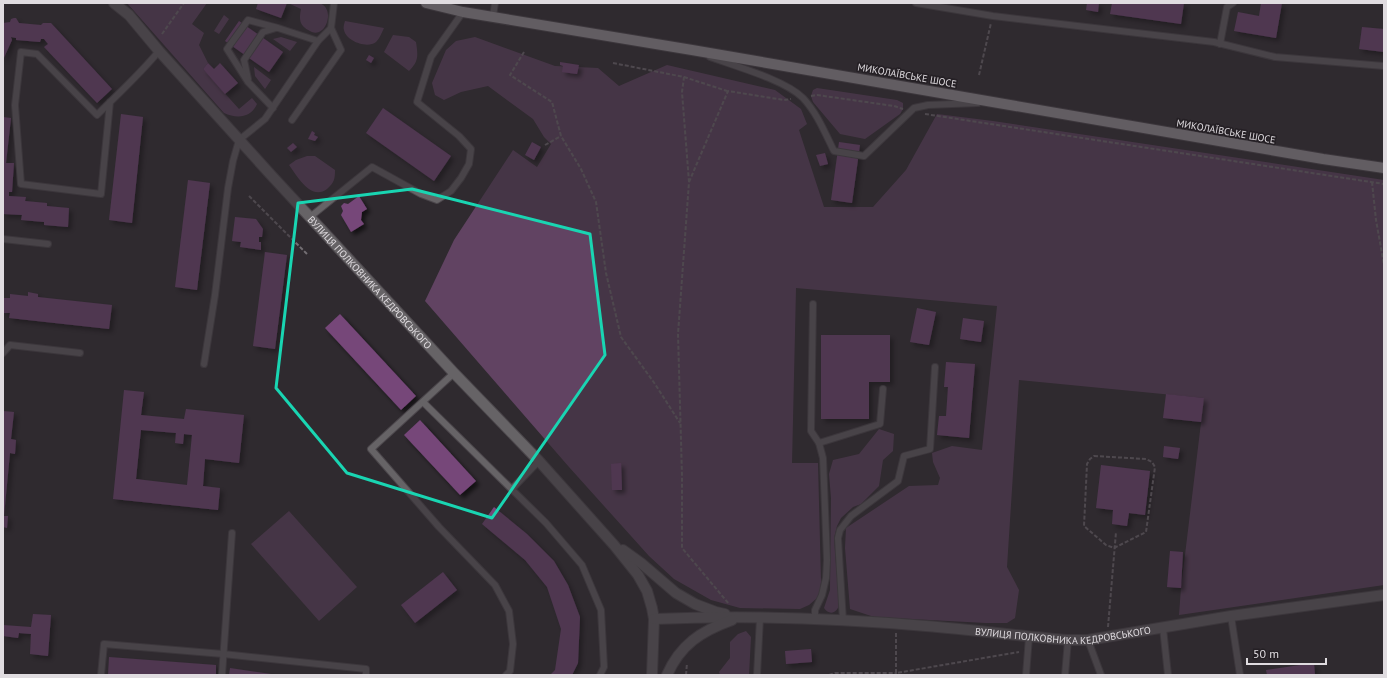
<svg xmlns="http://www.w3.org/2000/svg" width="1387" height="678" viewBox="0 0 1387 678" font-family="'PT Sans',sans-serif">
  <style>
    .green { fill: #614362 }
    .building { fill: #764679; fill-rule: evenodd; filter: url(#shadow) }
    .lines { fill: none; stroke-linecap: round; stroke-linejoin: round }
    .service-casing { stroke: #4b464b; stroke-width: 8 }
    .tertiary-casing { stroke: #4b464b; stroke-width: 12 }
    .primary-casing { stroke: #4b464b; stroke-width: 12 }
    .path { stroke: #736e73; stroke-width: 2; stroke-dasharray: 4 2; stroke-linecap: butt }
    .service { stroke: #666366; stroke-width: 6 }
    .tertiary { stroke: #666366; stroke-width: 10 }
    .primary { stroke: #a09ba0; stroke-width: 10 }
    .marked { fill: none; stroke: #19d5b2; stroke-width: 3; stroke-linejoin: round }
    .labels { text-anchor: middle; stroke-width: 3.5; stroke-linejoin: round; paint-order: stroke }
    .street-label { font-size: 10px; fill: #e0dce0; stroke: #252025 }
  </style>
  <defs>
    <filter id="shadow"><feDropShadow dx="3.5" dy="3.5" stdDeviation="2" flood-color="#0009"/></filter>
  </defs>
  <rect width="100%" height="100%" fill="#2f2a2f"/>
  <!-- green -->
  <g class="green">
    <path d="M127,3H207L192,24L204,33L199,45L208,63L203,69L239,109L252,98L257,104C251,118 237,119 224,113Z"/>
    <path d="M288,3C296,3 311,1 319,3C333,7 329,28 319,32C316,33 313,33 310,31C299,26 299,19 301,9Z"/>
    <path d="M224,15L229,19L219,34L214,31Z"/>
    <path d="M345,21L384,28C382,32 380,38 376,42C367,49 346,41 344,30C343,28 344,24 345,21Z"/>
    <path d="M393,35L409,37L416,42C418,56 419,61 409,71L384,52Z"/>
    <path d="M281,37L297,42L290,51L273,39Z"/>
    <path d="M475,37L555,66L598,68L619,86L667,65L775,90L801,109L807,124L799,130L824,207H873L906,170L937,114L993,121L1384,180V585L1179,615L1181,588L1204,398L1019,380L1007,567L1019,590L1015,618L1007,623H986L874,617L850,609L845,548L846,528L909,486L938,485L940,478L933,462L932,453L952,446L982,450L997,306L796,288L792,463H818L821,582L820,592L817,598L809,605L800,609L740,608L711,600L674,579L649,556L569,467L425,301L454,240L513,150L537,167L551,144L544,137L533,119L488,86L461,92L444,100L435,95L432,83L446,50L456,41Z"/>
    <path d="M254,67L271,80L265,89L255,76Z"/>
    <path d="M817,88L897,100L903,103V109L900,114L865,139L840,134L813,102L811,96L813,90Z"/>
    <path d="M307,156H315L335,170C335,179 334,183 327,189C311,201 297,176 289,165L296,160Z"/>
    <path d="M879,429L894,434L893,451L883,460L879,486L861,504L853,507L841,518L837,526L834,538L839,604C838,613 829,616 824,608L830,590L831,498L829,474L833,460L859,454Z"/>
    <path d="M289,511L357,587L319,621L251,544Z"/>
    <path d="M746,631L751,637L749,675H720L719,672L730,658V642L738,634Z"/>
  </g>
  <!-- building -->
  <g class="building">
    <path d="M258,3H287L281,18L256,9Z"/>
    <path d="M1087,3H1099L1098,12L1086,10Z"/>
    <path d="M1112,3H1184L1181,24L1110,14Z"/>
    <path d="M1261,3H1282L1276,38L1234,31L1238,12L1259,16Z"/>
    <path d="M14,18H16L19,23L41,25L43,23H51L112,89L97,103L44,47L48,44L44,39H41L40,42L16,40V38L11,37L12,40L3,60V23L10,22L11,19Z"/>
    <path d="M239,21L283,52L269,72L225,41Z"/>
    <path d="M1362,27L1384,29V52L1359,49Z"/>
    <path d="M369,55L374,58L371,63L366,60Z"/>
    <path d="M560,62L579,65L577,74L562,72L563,66L560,65Z"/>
    <path d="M208,63L214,69L220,63L238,83L225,94L203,69Z"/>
    <path d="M383,108L451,156L434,181L366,133Z"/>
    <path d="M121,114L143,117L132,223L109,220Z"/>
    <path d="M3,117L11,118L6,163H14L12,192H9V196L26,197L25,201L47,203V206L69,208L68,227L44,225V222L21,220L22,215L3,214Z"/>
    <path d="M312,131L315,133L314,135L318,137L315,141L308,139Z"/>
    <path d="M532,142L541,147L534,160L525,155Z"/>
    <path d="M839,142L860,145L852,203L831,200Z"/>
    <path d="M293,143L297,147L291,152L287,148Z"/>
    <path d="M825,153L828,164L820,166L816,155Z"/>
    <path d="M188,180L210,183L197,290L175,287Z"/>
    <path d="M359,196L367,209L362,212L361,220L364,224L351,232L341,215L343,211L341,206L344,203L348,204Z"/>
    <path d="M235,217L256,219L263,229L262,237H259V242H261V250L240,247L241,242L232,241Z"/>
    <path d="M265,252L287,255L275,349L253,346Z"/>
    <path d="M28,292L38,294V297L112,305L109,329L9,318L10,313H3V298H10V294L28,296Z"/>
    <path d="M917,308L936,312L929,345L910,342Z"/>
    <path d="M340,314L416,396L401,410L325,328Z"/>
    <path d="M963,318L984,321L981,342L960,339Z"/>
    <path d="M821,335H890V382H869V419H821Z"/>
    <path d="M946,362L975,364L969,438L937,435L939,416H946L948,387H944Z"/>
    <path d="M124,390L144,392L141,415L184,419L186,409L244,415L239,463L205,459L203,486L220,488L218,510L113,499ZM141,430L176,433L175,443L183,444L184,434L192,435L187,485L136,479Z"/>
    <path d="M1166,394L1204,398L1201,422L1163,418Z"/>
    <path d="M3,411L14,412L11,439L16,440L15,454L10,453L4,516H3Z"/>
    <path d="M420,420L476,481L460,495L404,435Z"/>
    <path d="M1164,446L1180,448L1178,459L1163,457Z"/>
    <path d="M621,463L622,490H612L611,464Z"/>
    <path d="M1101,465L1150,471L1145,515L1129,513L1127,526L1112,524L1113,510L1096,508Z"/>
    <path d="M494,507L527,534L554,561L568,585L580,617L578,663L572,675H550L555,670L561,629L547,587L525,560L482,524Z"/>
    <path d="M3,516H8L7,528L3,527Z"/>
    <path d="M1170,551L1183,552L1181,588L1167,587Z"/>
    <path d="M443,572L457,590L415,623L401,605Z"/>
    <path d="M33,614L51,615L48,656L30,654L31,634L19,633L18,638L3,636V625L31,627Z"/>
    <path d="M811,649L812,662L786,664L785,651Z"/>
    <path d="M109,657L216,665V675H108Z"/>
    <path d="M1314,663L1315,675H1267L1266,670Z"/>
    <path d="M230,668L271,674V675H229Z"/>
  </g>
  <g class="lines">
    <defs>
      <g id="service">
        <path d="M916,3L993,16L1214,42L1275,57L1384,66"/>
        <path d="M493,16L495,3"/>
        <path d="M1220,44L1227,7L1233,3"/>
        <path d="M710,57C735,66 785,80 803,98C817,113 825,133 834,151L864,156L914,108L928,105L978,103"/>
        <path d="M248,79L244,60L263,32L276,28"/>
        <path d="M110,102L101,194L21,184L15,105L21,52L37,54L97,115C118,94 140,74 159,51"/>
        <path d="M273,108L248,82L227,49L248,20L278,28L318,41"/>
        <path d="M292,120L341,50L331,28L334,3"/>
        <path d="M310,217L372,167L421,194L437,200L451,191L461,178L469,164L471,149L459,136L417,102L431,57L463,12"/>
        <path d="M3,239L48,244"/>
        <path d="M813,304L811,431L819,443L823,458L827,560L826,578L822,595L815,610V619"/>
        <path d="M3,353L10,345L80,353"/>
        <path d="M204,364L215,295L228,188L233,161L239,140L265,119L318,41L331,28"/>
        <path d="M454,373L371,449L439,527L495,585L509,611L513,644L510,671L506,675"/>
        <path d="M423,402L546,523L582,565L601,610L604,667L600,675"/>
        <path d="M819,443L880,424L883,389"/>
        <path d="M512,489L539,461"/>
        <path d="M1231,616L1240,675"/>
        <path d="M843,621L838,538L840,530L851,516L898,481L904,456L930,449L935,367"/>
        <path d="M1163,628L1168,675"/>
        <path d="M1088,640L1101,675"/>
        <path d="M101,675L104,644L223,654L366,669V675"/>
        <path d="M222,675L232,533"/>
        <path d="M757,675L760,618"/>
        <path d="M1026,675L1029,637"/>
        <path d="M1065,675L1068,640"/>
      </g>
      <g id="tertiary">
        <path id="s1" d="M114,3L129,15L159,51L271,175L454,373L539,461L614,545L638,575L647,591L652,608L654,619L652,675"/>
        <path d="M623,550L641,563L676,593L695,604L716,612L725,614"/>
        <path id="s2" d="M654,619C745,615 836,618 926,626C974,630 1021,636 1068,640H1088L1231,616L1384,595"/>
        <path d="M667,675C680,645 701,631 732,620"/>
      </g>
      <path id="primary" d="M426,3L463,12L692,50L1323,159L1384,168"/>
    </defs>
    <!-- service casing -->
    <use href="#service" class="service-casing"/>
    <!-- tertiary casing -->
    <use href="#tertiary" class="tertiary-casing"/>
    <!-- primary casing -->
    <use href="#primary" class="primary-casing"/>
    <!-- path -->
    <g class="path">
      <path d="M162,34L184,3"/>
      <path d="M524,52L510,75L552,102L561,136L581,169L596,202L606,273L621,337L655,384L680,423"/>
      <path d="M613,63L684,77L682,92L689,182L678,334L682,476V548L729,604"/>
      <path d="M979,75L991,23"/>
      <path d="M684,77L727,91"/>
      <path d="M811,96L817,95L894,106L903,109"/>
      <path d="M925,114L1384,184"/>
      <path d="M545,145L561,136"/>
      <path d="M689,182L728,91L784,100L791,99"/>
      <path d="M1372,182L1376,220L1384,265"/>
      <path d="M249,196L307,254"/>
      <path d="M1094,456L1146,459L1152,462L1155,467L1146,532L1114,548L1106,545L1084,526L1087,464L1090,459Z"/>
      <path d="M1108,627L1116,532"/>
      <path d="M896,633V673L1019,652"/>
      <path d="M686,675L687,663"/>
      <path d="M829,675L835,673H896L895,675"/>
    </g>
    <!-- service -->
    <use href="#service" class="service"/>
    <!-- tertiary -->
    <use href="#tertiary" class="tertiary"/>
    <!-- primary -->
    <use href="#primary" class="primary"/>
  </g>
  <!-- marked area -->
  <path d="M0 0H1387V678H0ZM412,189L590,234L605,355L492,518L347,473L276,388L298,203Z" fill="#2f2a2f" fill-opacity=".55" fill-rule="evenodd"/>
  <path class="marked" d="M412,189L590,234L605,355L492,518L347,473L276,388L298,203Z"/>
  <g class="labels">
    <!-- street labels -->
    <g class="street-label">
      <text transform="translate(907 75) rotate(10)" y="4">МИКОЛАЇВСЬКЕ ШОСЕ</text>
      <text transform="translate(1226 131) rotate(10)" y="4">МИКОЛАЇВСЬКЕ ШОСЕ</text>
      <text dy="4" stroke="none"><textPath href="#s1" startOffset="379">ВУЛИЦЯ ПОЛКОВНИКА КЕДРОВСЬКОГО</textPath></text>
      <text dy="4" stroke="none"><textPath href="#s2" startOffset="410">ВУЛИЦЯ ПОЛКОВНИКА КЕДРОВСЬКОГО</textPath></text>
    </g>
  </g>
  <!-- border -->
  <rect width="1387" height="678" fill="none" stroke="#e0dce0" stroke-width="8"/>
  <!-- scale -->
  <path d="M1247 658v6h79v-6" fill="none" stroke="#e0dce0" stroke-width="2"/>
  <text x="1253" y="658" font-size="12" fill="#e0dce0" stroke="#252025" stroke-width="3" paint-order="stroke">50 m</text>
</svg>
